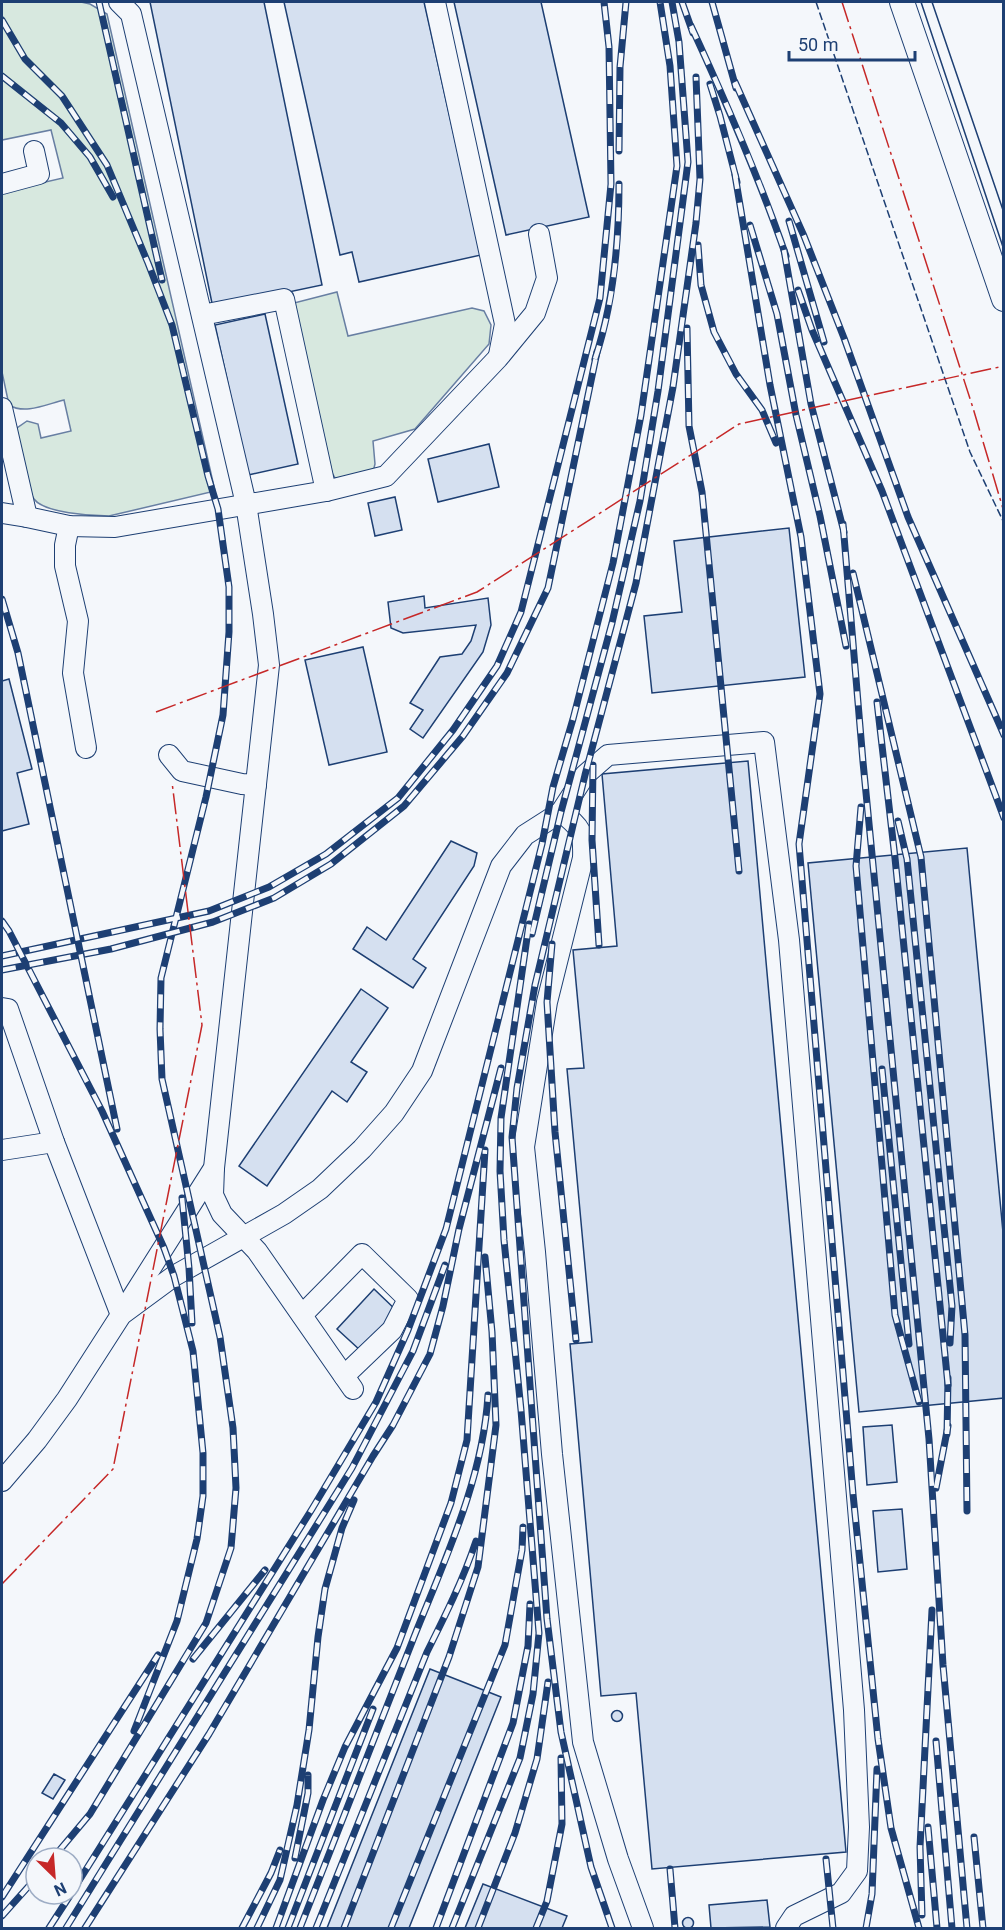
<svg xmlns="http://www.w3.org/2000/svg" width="1005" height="1930" viewBox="0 0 1005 1930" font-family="Roboto,sans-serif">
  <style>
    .green { fill: #d7e8df; stroke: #687fa3; stroke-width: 1.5 }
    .building { fill: #d5e0f0; stroke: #1d3f73; stroke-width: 1.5 }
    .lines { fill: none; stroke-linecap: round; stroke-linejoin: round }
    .minor-casing { stroke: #1d3f73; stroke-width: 22 }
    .major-casing { stroke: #1d3f73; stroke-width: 26 }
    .minor { stroke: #f4f7fb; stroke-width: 20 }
    .major { stroke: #f4f7fb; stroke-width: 24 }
    .tram { stroke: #1d3f73; stroke-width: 1.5 }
    .rail-casing { stroke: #1d3f73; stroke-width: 7 }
    .rail { stroke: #f4f7fb; stroke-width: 4.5; stroke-dasharray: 14; stroke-linecap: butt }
    .fence { stroke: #1d3f73; stroke-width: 1.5; stroke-dasharray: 8 3; stroke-linecap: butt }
    .power { stroke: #c62828; stroke-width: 1.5; stroke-dasharray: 21 4.5 3 4.5; stroke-linecap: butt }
  </style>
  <rect width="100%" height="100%" fill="#f4f7fb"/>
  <!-- green -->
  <g class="green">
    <path d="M2,2H81L90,4L107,14L215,491L109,516C92,516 44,513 34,499C26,488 20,450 16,436L17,428L27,421L38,424L41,438L71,431L64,400C47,404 25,415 9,405L2,372V192L63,178L51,130L2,140Z"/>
    <path d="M337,292L348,336L472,308L484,311L491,325L489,344L415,429L373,441L375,464L373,472L345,480L335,478L332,473L294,303Z"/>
  </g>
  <!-- building -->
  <g class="building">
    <path d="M150,2H264L322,285L213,308Z"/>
    <path d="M284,2H424L481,255L359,282L352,252L340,255Z"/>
    <path d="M454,2H541L589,217L506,235Z"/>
    <path d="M265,314L298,464L248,475L215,325Z"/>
    <path d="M489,444L499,487L438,502L428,459Z"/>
    <path d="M395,497L402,530L375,536L368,503Z"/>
    <path d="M789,528L805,677L652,693L644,616L682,612L674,541Z"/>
    <path d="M424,596L425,608L488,598L491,625L483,652L423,738L410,729L423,710L410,703L440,657L462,654L471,641L476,625L403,633L391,628L388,602Z"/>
    <path d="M363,647L387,752L329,765L305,660Z"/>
    <path d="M9,679L32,769L17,773L29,824L2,831V681Z"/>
    <path d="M748,761L846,1852L652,1869L636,1693L601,1696L570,1344L592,1342L567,1069L584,1068L573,950L617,946L602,774Z"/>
    <path d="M451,841L477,853L474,866L413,959L426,968L413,988L353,949L367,927L386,940Z"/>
    <path d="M967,848L1004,1243V1398L859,1412L808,863Z"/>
    <path d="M361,989L388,1008L351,1062L367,1072L347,1102L332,1091L267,1186L239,1166Z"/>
    <path d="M374,1289L398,1312L361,1351L337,1329Z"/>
    <path d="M892,1425L897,1482L867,1485L863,1427Z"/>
    <path d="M902,1509L907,1569L878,1572L873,1511Z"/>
    <path d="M430,1669L501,1697L409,1928H327Z"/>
    <circle cx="617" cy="1716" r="5.5"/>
    <path d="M54,1774L65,1780L53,1799L42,1793Z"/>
    <path d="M483,1884L567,1916L562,1928H465Z"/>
    <path d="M767,1900L770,1927L711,1928L709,1905Z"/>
    <circle cx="688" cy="1923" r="5.5"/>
  </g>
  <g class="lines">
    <defs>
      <g id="minor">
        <path d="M119,2L131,14L246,504L263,614L269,665L214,1168L128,1304"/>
        <path d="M435,2L505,324L499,355"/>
        <path d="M2,184L39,174L34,151"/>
        <path d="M202,315L284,299L326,491"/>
        <path d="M2,408L27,517L2,513"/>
        <path d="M27,517L69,526L115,527L326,491L386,476L498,358L535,313L547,278L539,234"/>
        <path d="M69,526L65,545V566L78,621L73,673L86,748"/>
        <path d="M169,755L182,771L242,784L256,785"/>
        <path d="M561,812L585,775L608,755L764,742L789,940L854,1710L859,1827L857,1871L841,1893L794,1916L786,1928"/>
        <path d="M2,1008L8,1009L54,1142L121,1315"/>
        <path d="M2,1150L54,1142"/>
        <path d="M214,1168L213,1195L222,1214L257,1251L353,1389"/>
        <path d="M302,1315L362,1254L408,1299L392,1330L344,1376"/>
        <path d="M2,1481L37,1440L67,1399L121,1315L174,1276L284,1214L320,1189L362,1149L394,1113L422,1071L501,866L525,835L561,812C581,828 584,831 583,858L547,1002L524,1147L535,1252L552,1454L583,1742L618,1859L643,1928"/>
      </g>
      <path id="major" d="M902,2L1004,299"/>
    </defs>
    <!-- minor casing -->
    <use href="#minor" class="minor-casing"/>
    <!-- major casing -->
    <use href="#major" class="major-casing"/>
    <!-- minor -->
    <use href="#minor" class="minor"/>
    <!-- major -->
    <use href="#major" class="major"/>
    <!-- tram -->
    <g class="tram">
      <path d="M921,2L1004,250"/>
      <path d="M932,2L1004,213"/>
    </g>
    <defs>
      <g id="rail">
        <path d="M99,2L162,280"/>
        <path d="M682,2L693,33"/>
        <path d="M712,2L736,88"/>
        <path d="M2,20L25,59L62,96L107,165L148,263L172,325L208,476L218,509L229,587V632L223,715L206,797L161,978L160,1029L162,1079L220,1337L233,1428L236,1488L231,1548L206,1623L90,1814L53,1858"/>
        <path d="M691,26C726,102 759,177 786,256"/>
        <path d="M2,76L61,123L90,157L113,197"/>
        <path d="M735,82L804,236L844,338L908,517L1004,735"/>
        <path d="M710,84L720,116L737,182"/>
        <path d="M619,151L620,67L626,2"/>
        <path d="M735,175L770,385L801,537L820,694L799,844L853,1494L878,1739L891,1828L919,1928"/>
        <path d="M789,221L824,342"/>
        <path d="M750,225L777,314L796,415L820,516L846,646"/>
        <path d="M698,245L701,285L714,332L736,374L762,410L776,443"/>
        <path d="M784,250L811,404L844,532"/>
        <path d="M798,290L812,330L882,491L1004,818"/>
        <path d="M687,328L689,426L702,492L739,871"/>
        <path d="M595,359C614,302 619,243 619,184"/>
        <path d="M843,524L863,762L929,1439L943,1665L967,1928"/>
        <path d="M853,573L921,857L965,1335L967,1511"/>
        <path d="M2,599L18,653L117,1129"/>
        <path d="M877,702L895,858L948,1385"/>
        <path d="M593,765L592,840L599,945"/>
        <path d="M861,807L856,866L895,1315L919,1402"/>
        <path d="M898,821L907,859L952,1306L950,1343"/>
        <path d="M2,921L9,931L102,1111L164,1248L174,1276L193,1351L203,1453V1496L197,1539L177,1621L134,1731"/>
        <path d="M532,934L561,812L612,623L640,501L658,391L688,162L679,42L672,2"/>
        <path d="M552,944L547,1002L555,1132L576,1340"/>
        <path d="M2,956L209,911L269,887L326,854L398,798L453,730L497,666L521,612L600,298L611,184L609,47L604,2"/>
        <path d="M2,970L111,949L213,922L274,898L331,864L404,806L463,736L507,673L548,588L597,352"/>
        <path d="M882,1069L909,1344"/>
        <path d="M182,1198L189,1268L192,1323"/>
        <path d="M947,1434L948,1378"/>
        <path d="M936,1488L948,1426"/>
        <path d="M193,1659L265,1570"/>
        <path d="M936,1741L952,1928"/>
        <path d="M928,1827L937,1928"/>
        <path d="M974,1837L983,1928"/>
        <path d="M295,1858L308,1793V1775"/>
        <path d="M826,1859L833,1928"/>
        <path d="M670,1869L675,1928"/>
        <path d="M72,1892L312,1509L376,1402L408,1330L446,1229L542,844L553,787L573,719L613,563L641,415L677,166L670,66L660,2"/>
        <path d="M2,1897L158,1655"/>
        <path d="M922,1915L920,1847L932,1610"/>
        <path d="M2,1916L36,1878"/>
        <path d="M49,1928L71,1894"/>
        <path d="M66,1928L352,1468L413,1351L445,1265"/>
        <path d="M85,1928L209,1734L373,1456L393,1425L430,1354L443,1306L459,1229L501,1068"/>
        <path d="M242,1928L271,1873L280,1850"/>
        <path d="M257,1928L280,1880L297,1805L309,1730L318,1637L325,1589L342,1528L354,1500"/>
        <path d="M276,1928L323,1800L345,1747L397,1648L451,1503L467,1440L485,1150"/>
        <path d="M288,1928L373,1709"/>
        <path d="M300,1928C338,1831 376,1734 414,1637C445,1559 483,1479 488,1395"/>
        <path d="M316,1928L427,1652C445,1616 463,1580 476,1541"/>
        <path d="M344,1928L449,1657L478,1567L496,1425L492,1332L485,1257"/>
        <path d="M391,1928L505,1645L522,1550L523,1527"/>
        <path d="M436,1928L513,1723L528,1646L530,1604"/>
        <path d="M452,1928L520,1758L533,1694L539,1633L521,1410L504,1240L500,1171L501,1118L529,924"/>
        <path d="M478,1928L515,1833L537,1759L548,1682"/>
        <path d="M536,1928L547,1901L562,1824L561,1758"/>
        <path d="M612,1928L591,1867L561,1732L547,1619L512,1137L517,1088L535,985L585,775L636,583L673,387L696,223L700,179L696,77"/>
        <path d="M866,1928L872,1894L877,1769"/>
      </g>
    </defs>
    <!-- rail casing -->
    <use href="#rail" class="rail-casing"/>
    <!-- rail -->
    <use href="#rail" class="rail"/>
    <!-- fence -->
    <path class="fence" d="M816,2L970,452L1004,523"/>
    <!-- power -->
    <g class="power">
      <path d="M842,2L973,408L1004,512"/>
      <path d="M156,712L477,592L739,424L1004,366"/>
      <path d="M2,1584L113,1469L202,1025L172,782"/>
    </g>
  </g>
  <!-- border -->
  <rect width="1005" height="1930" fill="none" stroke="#1d3f73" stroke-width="6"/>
  <!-- north arrow -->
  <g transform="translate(54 1876) rotate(155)"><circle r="28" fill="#f4f7fb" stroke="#9eadc5" stroke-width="1.5"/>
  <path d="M0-4.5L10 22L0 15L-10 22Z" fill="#c62828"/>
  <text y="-9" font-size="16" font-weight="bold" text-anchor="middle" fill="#1d3f73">N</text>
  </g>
  <!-- scale -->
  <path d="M789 51v9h126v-9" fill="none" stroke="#1d3f73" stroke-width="3"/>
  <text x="798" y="51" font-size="18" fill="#1d3f73" stroke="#f4f7fb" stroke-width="4.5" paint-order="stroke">50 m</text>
</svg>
